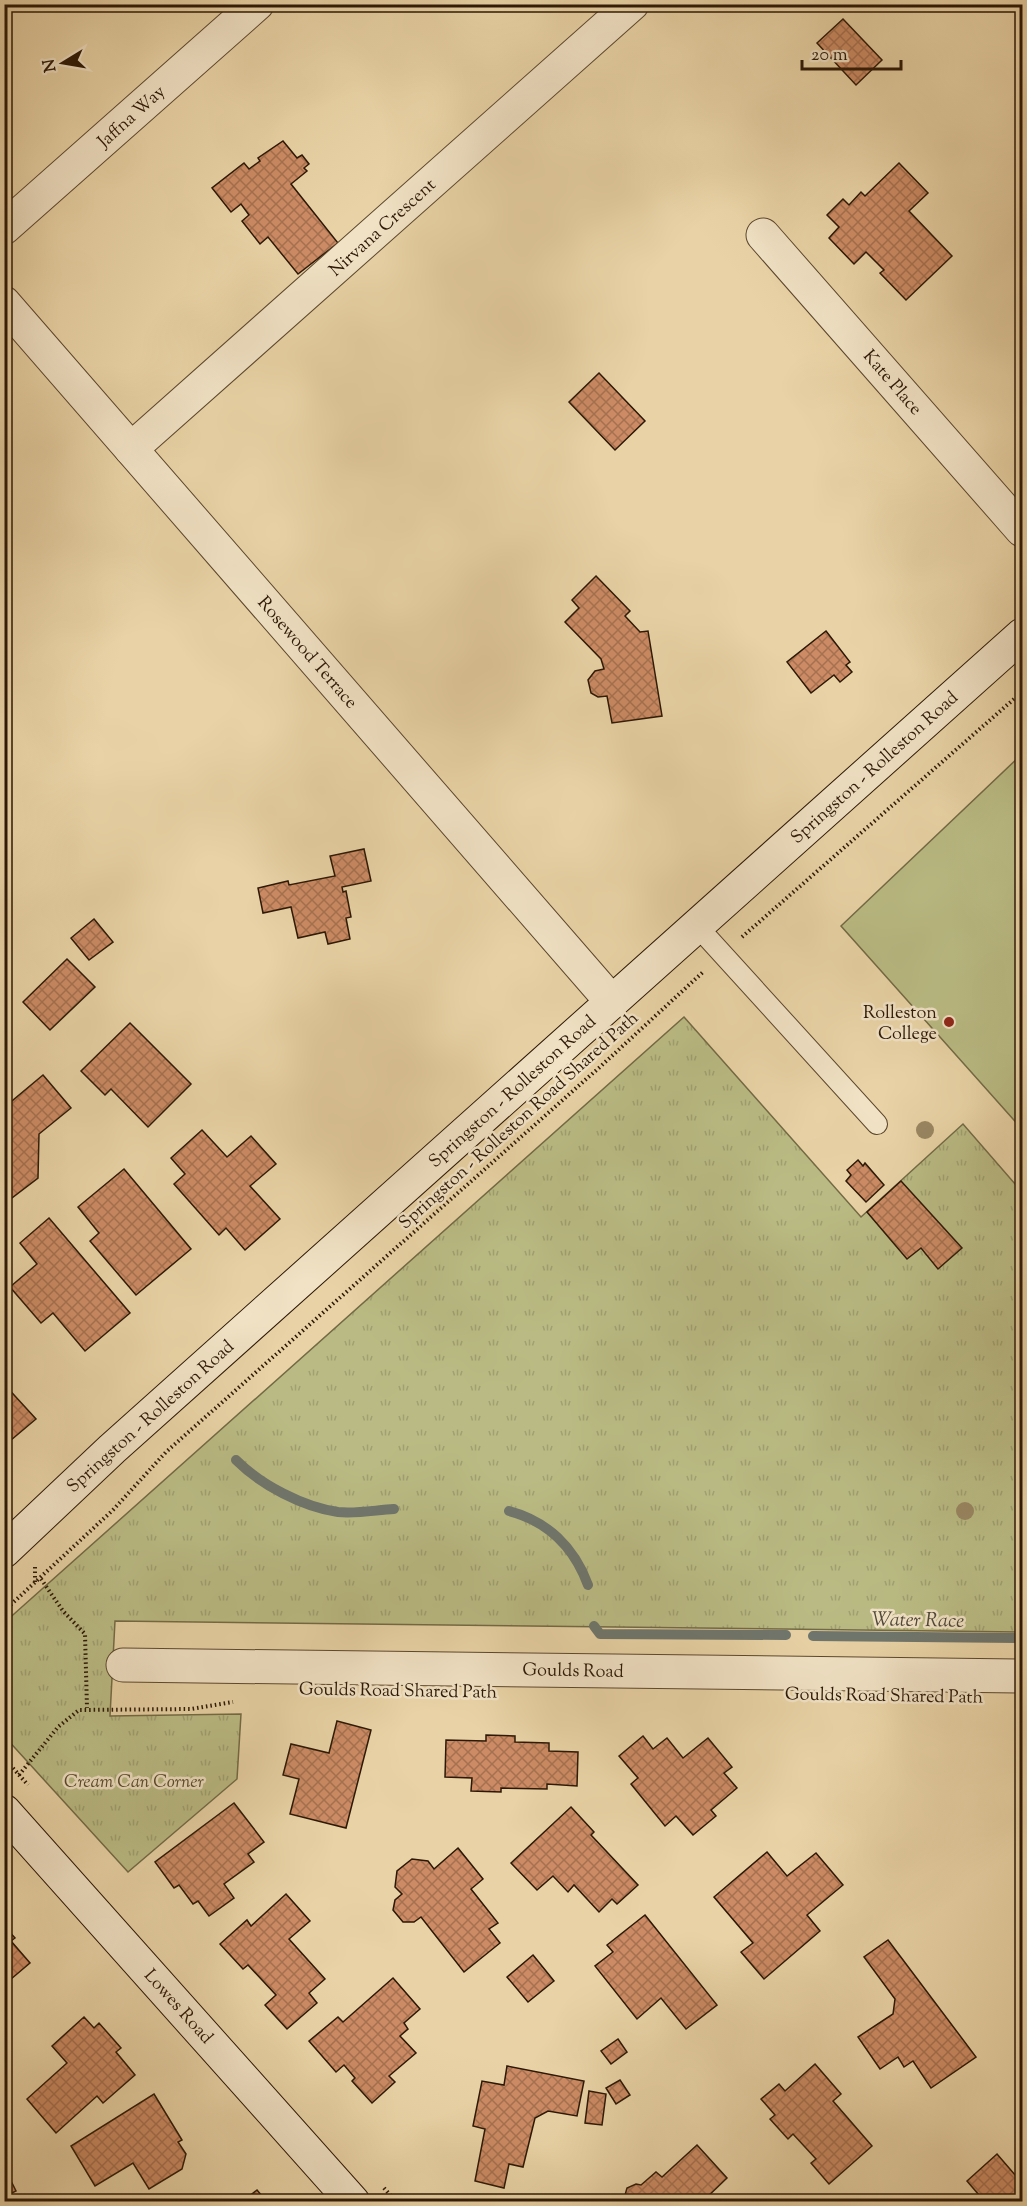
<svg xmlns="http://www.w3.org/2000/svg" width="1027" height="2206" viewBox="0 0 1027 2206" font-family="'Sorts Mill Goudy',serif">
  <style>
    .grass { fill: url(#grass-tufts); stroke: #736a45; stroke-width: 1.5 }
    .pitch { fill: #babb84; stroke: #736a45; stroke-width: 1.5 }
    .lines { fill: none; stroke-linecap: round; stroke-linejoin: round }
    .stream { stroke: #6f766d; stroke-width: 10 }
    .building { fill: url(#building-cross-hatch); stroke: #2c1806; stroke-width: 1.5 }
    .lane-casing { stroke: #5b472e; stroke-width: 22 }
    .street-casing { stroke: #5b472e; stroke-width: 35 }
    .secondary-casing { stroke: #2c1806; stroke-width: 35 }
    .path { stroke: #2c1806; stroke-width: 4; stroke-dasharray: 1.5 3; stroke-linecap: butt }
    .lane { stroke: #f1e2c5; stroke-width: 20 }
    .street { stroke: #f1e2c5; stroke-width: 33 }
    .secondary { stroke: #f1e2c5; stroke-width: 33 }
    .tree { fill: #998763 }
    .poi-dot { fill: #8f2418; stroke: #f1e2c5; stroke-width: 2 }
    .labels { text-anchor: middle; stroke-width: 5; stroke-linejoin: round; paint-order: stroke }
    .street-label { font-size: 18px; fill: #2c1806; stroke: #f1e2c5 }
    .poi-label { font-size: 18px; fill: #2c1806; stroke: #f1e2c5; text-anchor: end }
    .park-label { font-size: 18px; font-style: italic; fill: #57492c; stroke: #f1e2c5 }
    .water-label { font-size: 20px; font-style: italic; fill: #4e473a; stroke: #f1e2c5 }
  </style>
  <defs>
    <pattern id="grass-tufts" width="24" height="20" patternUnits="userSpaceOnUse" patternTransform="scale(1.5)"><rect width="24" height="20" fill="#babb84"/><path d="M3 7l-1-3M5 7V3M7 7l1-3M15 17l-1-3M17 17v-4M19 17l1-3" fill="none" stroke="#a0a070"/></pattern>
    <pattern id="building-cross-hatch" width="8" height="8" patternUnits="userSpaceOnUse" patternTransform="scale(1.5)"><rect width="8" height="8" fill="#cc8b64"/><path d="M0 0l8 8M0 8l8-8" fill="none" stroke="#a67150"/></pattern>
  </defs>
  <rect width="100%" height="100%" fill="#e9d3a6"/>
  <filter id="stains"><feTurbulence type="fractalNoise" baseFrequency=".00333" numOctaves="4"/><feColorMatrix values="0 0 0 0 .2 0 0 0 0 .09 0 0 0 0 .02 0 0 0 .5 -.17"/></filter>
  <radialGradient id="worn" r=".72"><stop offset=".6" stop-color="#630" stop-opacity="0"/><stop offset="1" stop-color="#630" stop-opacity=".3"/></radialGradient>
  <!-- grass -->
  <path class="grass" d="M684,1017L861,1217L963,1124L1022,1192V1632L115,1621L110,1716L241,1714L237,1779L128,1872L5,1737V1622Z"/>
  <!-- pitch -->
  <path class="pitch" d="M1022,754V1129L841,926Z"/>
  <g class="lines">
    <!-- stream -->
    <g class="stream">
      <path d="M236,1460C261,1485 303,1507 338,1512C356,1514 376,1510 394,1509"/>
      <path d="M509,1511C547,1521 574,1547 588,1585"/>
      <path d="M594,1626L600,1634L786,1635"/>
      <path d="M813,1636L1022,1638"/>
    </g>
  </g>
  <!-- building -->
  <g class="building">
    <path d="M4,4H17L4,16Z"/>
    <path d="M843,19L882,60L856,85L817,43Z"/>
    <path d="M283,141L297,158L302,155L309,164L304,168L307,171L291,184L338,243L298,274L268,237L260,244L242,221L249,215L241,204L231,212L212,188L244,163L249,169L260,161L258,158Z"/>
    <path d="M899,163L928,193L909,211L952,256L906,300L880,273L884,270L866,252L854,264L829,238L839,227L827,215L843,199L849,205L861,192L865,196Z"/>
    <path d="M599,373L645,421L615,450L569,402Z"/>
    <path d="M596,576L630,611L625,616L640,632L648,631L662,716L612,723L607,696L598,697L591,693L588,680L595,671L604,669L601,659L565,622L579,608L572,600Z"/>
    <path d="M826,631L850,662L846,665L852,672L840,682L834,675L811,693L787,662Z"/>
    <path d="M364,849L371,881L342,887L343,892L346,891L351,917L346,918L350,939L328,944L325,932L298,938L291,907L263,913L258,888L288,881L289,885L335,876L330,856Z"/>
    <path d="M94,919L113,942L89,960L71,938Z"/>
    <path d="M67,959L95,987L50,1030L23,1002Z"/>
    <path d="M130,1023L191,1084L148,1127L111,1089L105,1095L81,1071Z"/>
    <path d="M43,1075L71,1108L39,1134L38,1178L4,1204V1103L7,1105Z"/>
    <path d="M202,1130L227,1157L251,1136L276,1164L250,1186L280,1219L245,1250L226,1228L219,1235L174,1184L185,1174L171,1158Z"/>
    <path d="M858,1160L863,1166L865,1163L884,1185L866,1202L846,1181L851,1175L847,1170Z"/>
    <path d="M124,1169L191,1249L136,1295L90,1241L99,1233L78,1207Z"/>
    <path d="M901,1181L962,1248L938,1269L921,1248L907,1259L867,1212Z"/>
    <path d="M49,1218L130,1313L85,1351L53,1313L41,1323L10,1287L37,1264L20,1243Z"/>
    <path d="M4,1384L36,1419L4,1446Z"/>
    <path d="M337,1721L371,1730L346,1828L290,1814L299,1779L283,1775L291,1744L329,1753Z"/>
    <path d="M486,1735L515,1736V1742L549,1743V1751L578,1752L577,1786L547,1784V1789L501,1788V1792L471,1791L472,1778L445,1777L446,1740L486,1741Z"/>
    <path d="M643,1736L653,1749L667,1738L683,1758L708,1738L732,1767L724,1773L737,1788L711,1810L716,1816L693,1835L676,1816L665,1826L631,1784L638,1778L619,1756Z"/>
    <path d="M234,1803L264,1842L248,1854L254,1862L224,1884L234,1898L209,1916L198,1901L193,1904L179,1885L174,1888L155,1862Z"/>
    <path d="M571,1807L594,1832L591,1835L638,1885L617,1904L612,1899L599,1912L574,1885L568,1892L553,1876L537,1890L511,1863Z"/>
    <path d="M458,1848L483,1879L471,1889L498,1923L489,1929L500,1943L464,1972L421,1917L414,1922H403L393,1910L395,1900L402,1894L395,1887L397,1871L412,1859L428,1861L434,1869Z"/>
    <path d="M767,1852L787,1876L816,1853L843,1885L807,1915L820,1931L764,1979L741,1952L753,1943L714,1897Z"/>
    <path d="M286,1894L310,1921L289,1939L325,1979L309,1993L317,2003L287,2029L265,2005L276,1995L248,1965L243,1969L220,1944L247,1920L251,1926Z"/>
    <path d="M645,1915L717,2005L686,2029L661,1998L637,2019L595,1966L613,1952L607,1945Z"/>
    <path d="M4,1926L15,1938L11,1941L30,1963L4,1985Z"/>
    <path d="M888,1940L976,2057L931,2088L913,2061L904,2067L898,2057L880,2069L858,2037L893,2014L895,1999L864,1957Z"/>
    <path d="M533,1955L554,1981L528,2002L507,1977Z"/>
    <path d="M393,1978L420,2009L404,2023L408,2029L400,2036L416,2053L389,2076L395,2082L372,2103L352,2081L355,2078L344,2065L336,2072L309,2041L338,2017L343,2022Z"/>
    <path d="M84,2017L94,2028L99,2023L121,2048L116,2052L135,2075L103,2103L97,2096L56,2133L27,2099L67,2063L52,2046Z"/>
    <path d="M618,2039L627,2052L611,2064L601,2051Z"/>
    <path d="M815,2064L841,2094L833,2101L872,2146L829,2184L811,2163L816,2159L793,2134L788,2139L770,2119L775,2115L761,2099L779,2084L785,2091Z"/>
    <path d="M507,2066L584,2081L577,2116L548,2111L535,2118L523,2167L509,2164L504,2188L475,2181L485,2129L473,2126L482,2081L504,2085Z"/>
    <path d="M620,2080L630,2095L616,2104L606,2088Z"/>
    <path d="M589,2091L606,2094L602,2125L585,2123Z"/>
    <path d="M154,2094L182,2140L178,2142L186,2154L182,2169L149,2189L133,2163L95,2186L71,2146Z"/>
    <path d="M697,2145L727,2178L702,2202H623L627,2188L636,2184L641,2185L656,2172L662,2177Z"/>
    <path d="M997,2154L1022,2183V2202H994L991,2198L985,2202L967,2181Z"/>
    <path d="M4,2167L16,2191L4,2197Z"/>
    <path d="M257,2190L267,2202H242Z"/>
  </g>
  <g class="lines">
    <defs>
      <path id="lane" d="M697,926L877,1124"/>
      <g id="street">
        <path d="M4,228L257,4"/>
        <path d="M763,235L1022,530"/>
        <path d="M4,303L612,1002"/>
        <path d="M131,449L632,4"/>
        <path d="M123,1665L1022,1676"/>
      </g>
      <g id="secondary">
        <path d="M4,1551L112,1449L1022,635"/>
        <path d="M4,1811L353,2202"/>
      </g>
    </defs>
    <!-- lane casing -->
    <use href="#lane" class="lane-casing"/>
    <!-- street casing -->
    <use href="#street" class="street-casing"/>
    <!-- secondary casing -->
    <use href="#secondary" class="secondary-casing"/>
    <!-- path -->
    <g class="path">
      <path d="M742,937L1022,692"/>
      <path d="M4,1489L8,1486"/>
      <path d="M35,1567V1583"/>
      <path d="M41,1579L63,1611L85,1634L87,1708"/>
      <path d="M4,1611L113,1510L166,1452L601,1066L703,972"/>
      <path d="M4,1758L28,1785"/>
      <path d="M19,1775L58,1727L79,1710L191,1709L233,1702"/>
      <path d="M384,2188L396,2202"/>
    </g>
    <!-- lane -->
    <use href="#lane" class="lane"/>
    <!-- street -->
    <use href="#street" class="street"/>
    <!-- secondary -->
    <use href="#secondary" class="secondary"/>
  </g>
  <!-- trees -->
  <g class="tree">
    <circle cx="925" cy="1130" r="9"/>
    <circle cx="965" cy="1511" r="9"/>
  </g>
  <!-- markers -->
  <circle class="poi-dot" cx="949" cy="1022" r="6"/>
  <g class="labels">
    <!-- street labels -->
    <g class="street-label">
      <text transform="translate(131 116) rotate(-42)" y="6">Jaffna Way</text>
      <text transform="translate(382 227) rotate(-42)" y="6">Nirvana Crescent</text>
      <text transform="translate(893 382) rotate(49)" y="6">Kate Place</text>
      <text transform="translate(308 652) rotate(49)" y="6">Rosewood Terrace</text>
      <text transform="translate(874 767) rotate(-42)" y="6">Springston - Rolleston Road</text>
      <text transform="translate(512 1091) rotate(-42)" y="6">Springston - Rolleston Road</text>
      <text transform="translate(518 1120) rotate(-42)" y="6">Springston - Rolleston Road Shared Path</text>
      <text transform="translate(150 1416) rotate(-42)" y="6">Springston - Rolleston Road</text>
      <text transform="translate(573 1670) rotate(1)" y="6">Goulds Road</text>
      <text transform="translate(398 1690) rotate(1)" y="6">Goulds Road Shared Path</text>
      <text transform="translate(884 1695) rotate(1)" y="6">Goulds Road Shared Path</text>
      <text transform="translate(179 2006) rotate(48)" y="6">Lowes Road</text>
    </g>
    <!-- poi labels -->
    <g class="poi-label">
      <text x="937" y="1018">Rolleston<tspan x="937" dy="21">College</tspan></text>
    </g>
    <!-- park labels -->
    <g class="park-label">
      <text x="134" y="1787">Cream Can Corner</text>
    </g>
    <!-- water labels -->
    <g class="water-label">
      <text transform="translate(918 1619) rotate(1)" y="7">Water Race</text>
    </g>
  </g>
  <!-- margin -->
  <rect width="1027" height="2206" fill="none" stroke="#e9d3a6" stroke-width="24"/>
  <rect x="6" y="6" width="1015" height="2194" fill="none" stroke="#2c1806" stroke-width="3"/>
  <rect x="12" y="12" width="1003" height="2182" fill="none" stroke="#2c1806" stroke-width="1.5"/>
  <!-- north arrow -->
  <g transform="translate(63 63) rotate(259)" stroke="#f1e2c5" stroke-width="4.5" paint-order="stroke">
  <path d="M0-4.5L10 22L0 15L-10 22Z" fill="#2c1806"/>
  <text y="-9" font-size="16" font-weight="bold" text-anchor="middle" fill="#2c1806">N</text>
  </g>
  <!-- scale -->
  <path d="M802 60v9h99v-9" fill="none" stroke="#2c1806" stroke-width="3"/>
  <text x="811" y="60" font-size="18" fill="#2c1806" stroke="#f1e2c5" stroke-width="4.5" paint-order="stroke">20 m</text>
  <rect width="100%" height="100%" filter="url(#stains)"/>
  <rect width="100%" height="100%" fill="url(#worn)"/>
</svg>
